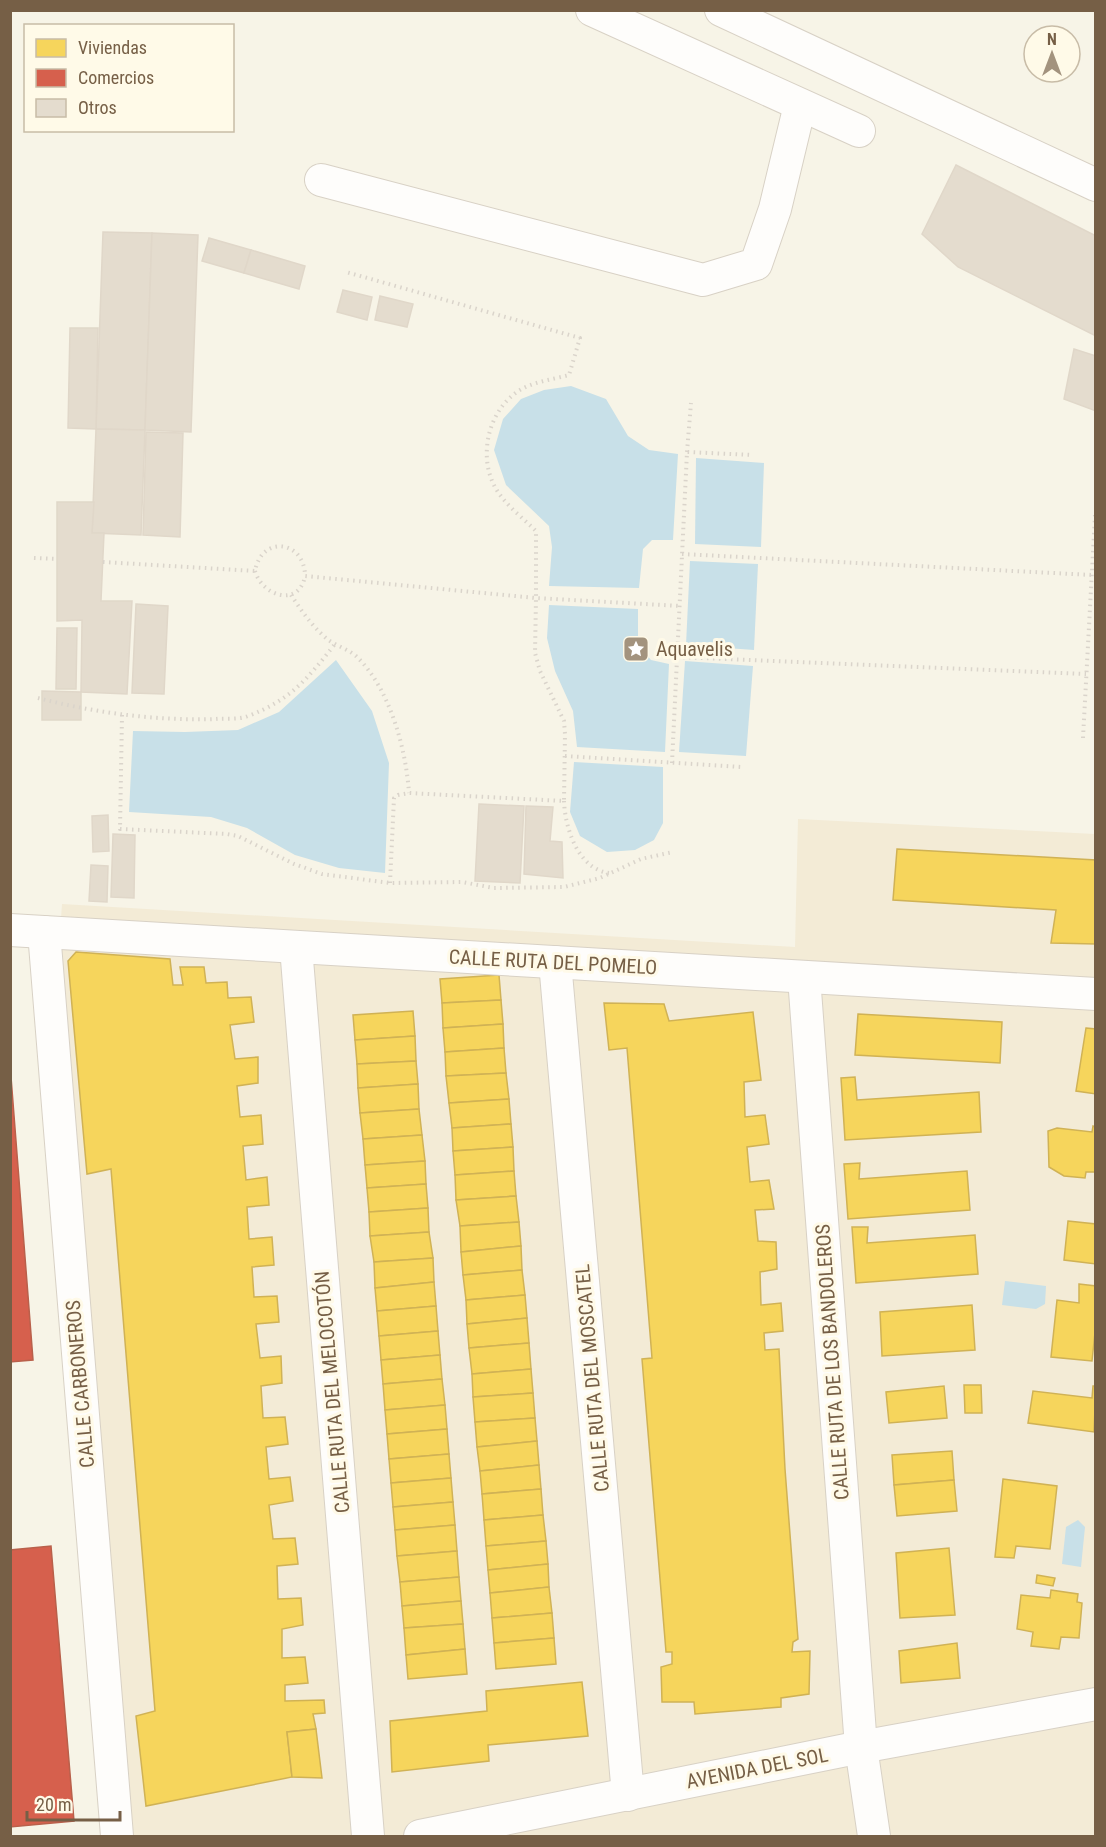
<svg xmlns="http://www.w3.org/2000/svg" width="1106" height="1847" viewBox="0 0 1106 1847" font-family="'Roboto Condensed',sans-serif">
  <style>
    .residential { fill: #f3ebd6 }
    .water { fill: #c8e0e8 }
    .homes { fill: #f6d55c; stroke: #d0b255; stroke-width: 1.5 }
    .shops { fill: #d6604d; stroke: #b9604b; stroke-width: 1.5 }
    .building { fill: #e4dcce; stroke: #e0d7c9; stroke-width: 1.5 }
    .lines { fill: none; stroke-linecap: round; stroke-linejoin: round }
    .minor-casing { stroke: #d8d1c5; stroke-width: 34 }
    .path { stroke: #dad4cb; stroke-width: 4; stroke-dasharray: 1.5 4.5; stroke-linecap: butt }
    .minor { stroke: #fefdfb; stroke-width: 32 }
    .labels { text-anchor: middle; stroke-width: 6; stroke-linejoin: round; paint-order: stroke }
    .poi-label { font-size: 20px; fill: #765f46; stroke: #fffae8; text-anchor: start }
    .street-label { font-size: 20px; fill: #765f46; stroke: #fffae8 }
  </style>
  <rect width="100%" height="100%" fill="#f7f4e7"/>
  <!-- residential -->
  <path class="residential" d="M798,819L1095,834V1836H131L57,973L62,904L795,947Z"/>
  <!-- water -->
  <g class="water">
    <path d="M571,386L606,399L628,436L649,450L678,454L673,540H652L643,549L639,588L549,586L552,547L549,526L506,485L494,450L503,419L521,399L544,390Z"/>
    <path d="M696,458L764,463L761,547L695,544Z"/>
    <path d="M690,561L758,564L754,650L686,645Z"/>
    <path d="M549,605L638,609V645L651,660L669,664L665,752L577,747L573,711L555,671L547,638Z"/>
    <path d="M336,660L372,711L389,763L385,873L339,868L295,855L247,828L211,817L129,812L133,731L185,732L238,730L279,712Z"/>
    <path d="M685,661L753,666L746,756L679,752Z"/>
    <path d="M574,762L663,767V823L654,840L635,850L607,852L580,836L570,812Z"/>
    <path d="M1005,1281L1046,1286L1045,1304L1036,1309L1002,1305Z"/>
    <path d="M1078,1520L1085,1527L1081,1567L1062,1564L1066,1527Z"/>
  </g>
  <!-- homes -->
  <g class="homes">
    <path d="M897,849L1096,860V944L1051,943L1056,910L893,900Z"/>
    <path d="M76,952L170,959L173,985H183L180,967H204L206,983L227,982L228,998L251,997L254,1022L230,1025L235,1059L258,1057V1083L237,1086L240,1117L261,1115L263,1144L243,1146L246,1180L267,1177L269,1205L247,1207L249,1239L272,1237L274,1265L252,1267L254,1297L277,1296L279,1322L256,1324L260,1358L281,1356L282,1383L261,1386L263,1418L285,1417L288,1444L266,1447L269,1479L290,1477L293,1501L269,1505L273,1539L295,1538L298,1564L277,1566L278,1599L301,1598L303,1625L282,1629V1658L305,1657L308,1683L285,1685V1701L324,1700L325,1713L313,1714L316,1729L287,1732L292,1777L146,1806L136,1716L155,1711L111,1169L87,1174L68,961Z"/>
    <path d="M499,975L501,1000L442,1003L440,979Z"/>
    <path d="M501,1000L503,1024L443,1028L442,1003Z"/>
    <path d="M604,1003L664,1004L669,1021L753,1012L761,1080L744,1082L745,1117L765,1115L769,1144L747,1147L750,1182L769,1180L774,1209L755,1210L758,1241L776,1242L777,1269L760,1272L761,1305L781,1303L783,1331L764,1333L765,1350L779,1349L785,1469L798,1639L793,1642L792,1652L810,1651L809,1694L781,1698V1707L695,1714L694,1702H662L661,1667L672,1664V1652H666L642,1359L652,1358L627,1048L609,1050Z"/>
    <path d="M413,1011L415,1036L355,1040L353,1015Z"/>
    <path d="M858,1014L1002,1022L1000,1063L855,1055Z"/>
    <path d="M503,1024L504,1048L445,1052L443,1028Z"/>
    <path d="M1086,1028L1096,1029V1094L1076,1091Z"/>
    <path d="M415,1036L416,1061L357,1064L355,1040Z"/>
    <path d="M504,1048L506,1073L446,1076L445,1052Z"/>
    <path d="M416,1061L418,1084L358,1088L357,1064Z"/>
    <path d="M506,1073L509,1099L449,1103L446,1076Z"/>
    <path d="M855,1077L857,1100L979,1092L981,1132L845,1140L841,1078Z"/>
    <path d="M418,1084L419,1109L360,1113L358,1088Z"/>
    <path d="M509,1099L511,1124L452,1128L449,1103Z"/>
    <path d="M419,1109L422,1135L363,1139L360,1113Z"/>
    <path d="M511,1124L513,1147L453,1151L452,1128Z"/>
    <path d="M1093,1126L1096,1127V1172H1086L1085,1178L1064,1176L1049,1167L1048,1131L1057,1128L1092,1132Z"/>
    <path d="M422,1135L425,1161L365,1165L363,1139Z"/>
    <path d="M513,1147L514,1171L455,1175L453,1151Z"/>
    <path d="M425,1161L426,1184L367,1188L365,1165Z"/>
    <path d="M860,1163L859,1179L967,1171L970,1210L848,1219L844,1164Z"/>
    <path d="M514,1171L516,1196L456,1200L455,1175Z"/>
    <path d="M426,1184L428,1208L369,1212L367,1188Z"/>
    <path d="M516,1196L519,1222L460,1226L456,1200Z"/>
    <path d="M428,1208L429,1232L370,1236L369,1212Z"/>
    <path d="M1068,1221L1096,1224V1264L1064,1260Z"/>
    <path d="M519,1222L521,1246L461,1252L460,1226Z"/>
    <path d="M852,1227H868L867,1243L975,1235L978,1274L856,1283Z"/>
    <path d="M429,1232L433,1258L374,1262L370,1236Z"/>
    <path d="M521,1246L522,1270L463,1275L461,1252Z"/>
    <path d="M433,1258L434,1282L375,1288L374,1262Z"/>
    <path d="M522,1270L525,1295L466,1300L463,1275Z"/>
    <path d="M434,1282L436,1306L377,1311L375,1288Z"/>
    <path d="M1079,1284L1096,1286V1323L1092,1361L1051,1357L1057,1300L1079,1303Z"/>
    <path d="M525,1295L527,1318L467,1324L466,1300Z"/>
    <path d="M972,1305L975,1350L882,1356L880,1312Z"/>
    <path d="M436,1306L438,1331L379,1336L377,1311Z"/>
    <path d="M527,1318L529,1343L469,1348L467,1324Z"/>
    <path d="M438,1331L440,1355L381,1360L379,1336Z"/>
    <path d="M529,1343L531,1369L472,1374L469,1348Z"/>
    <path d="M440,1355L442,1379L383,1384L381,1360Z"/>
    <path d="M531,1369L533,1393L473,1397L472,1374Z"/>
    <path d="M442,1379L445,1405L385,1410L383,1384Z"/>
    <path d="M964,1385H981L982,1413H965Z"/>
    <path d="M944,1386L947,1418L889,1423L886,1392Z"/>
    <path d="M1093,1386H1096L1094,1432L1028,1423L1033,1391L1092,1398Z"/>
    <path d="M533,1393L535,1418L475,1422L473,1397Z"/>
    <path d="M445,1405L447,1429L387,1434L385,1410Z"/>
    <path d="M535,1418L537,1441L477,1447L475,1422Z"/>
    <path d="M447,1429L449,1454L389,1459L387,1434Z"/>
    <path d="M537,1441L539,1465L480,1471L477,1447Z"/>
    <path d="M952,1451L954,1480L894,1485L892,1455Z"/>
    <path d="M449,1454L451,1478L391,1483L389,1459Z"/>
    <path d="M539,1465L541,1489L482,1494L480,1471Z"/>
    <path d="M451,1478L453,1502L393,1507L391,1483Z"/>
    <path d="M1003,1479L1057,1486L1050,1549L1016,1546L1014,1558L995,1557Z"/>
    <path d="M954,1480L957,1511L897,1516L894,1485Z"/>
    <path d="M541,1489L543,1515L484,1520L482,1494Z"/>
    <path d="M453,1502L455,1525L395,1530L393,1507Z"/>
    <path d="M543,1515L546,1541L486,1546L484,1520Z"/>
    <path d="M455,1525L457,1551L397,1556L395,1530Z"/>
    <path d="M546,1541L548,1564L488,1570L486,1546Z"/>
    <path d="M949,1548L955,1615L900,1618L896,1553Z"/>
    <path d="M457,1551L459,1577L400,1582L397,1556Z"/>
    <path d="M548,1564L549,1587L490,1593L488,1570Z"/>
    <path d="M1037,1575L1055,1578L1053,1586L1036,1583Z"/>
    <path d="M459,1577L461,1601L402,1606L400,1582Z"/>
    <path d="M549,1587L552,1613L492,1618L490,1593Z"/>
    <path d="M1051,1590L1078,1594L1077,1602L1082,1603L1079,1638L1061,1637L1059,1649L1031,1646L1033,1632L1017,1629L1021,1595L1050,1598Z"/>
    <path d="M461,1601L463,1624L404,1628L402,1606Z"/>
    <path d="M552,1613L554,1638L494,1643L492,1618Z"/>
    <path d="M463,1624L465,1649L406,1655L404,1628Z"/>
    <path d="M554,1638L556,1664L496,1669L494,1643Z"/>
    <path d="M957,1643L960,1678L901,1683L899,1651Z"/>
    <path d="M465,1649L467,1674L408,1679L406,1655Z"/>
    <path d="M582,1682L588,1736L488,1745L489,1761L392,1772L390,1721L487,1711L486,1691Z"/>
    <path d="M316,1729L322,1778L292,1777L287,1732Z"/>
  </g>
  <!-- shops -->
  <g class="shops">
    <path d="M10,1064L33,1360L10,1362Z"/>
    <path d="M51,1546L74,1821L10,1827V1550Z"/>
  </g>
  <!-- building -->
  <g class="building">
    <path d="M956,165L1096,236V336L958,267L922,234Z"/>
    <path d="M103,232L152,233L145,430L96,429Z"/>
    <path d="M152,233L198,235L191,432L145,430Z"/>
    <path d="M209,238L251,250L244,273L202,261Z"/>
    <path d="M251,250L305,266L299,289L244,273Z"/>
    <path d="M343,290L372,297L367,320L337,312Z"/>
    <path d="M380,296L413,304L407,327L375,320Z"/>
    <path d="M70,328H98L96,429L68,428Z"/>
    <path d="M1074,349L1096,356V411L1064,399Z"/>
    <path d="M96,429L145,430L141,535L92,533Z"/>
    <path d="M146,432L183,433L180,537L143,535Z"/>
    <path d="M57,502H94L92,533H104L101,601H132L127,694L81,692L82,620L57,621Z"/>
    <path d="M136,604L168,606L164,694L132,693Z"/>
    <path d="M57,628H77L76,689H56Z"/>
    <path d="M42,691L81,692V720H42Z"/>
    <path d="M479,804L524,806L520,883L475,881Z"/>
    <path d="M526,806L553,807L550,841L562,842L563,878L524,874Z"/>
    <path d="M108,815L109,851L93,852L92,816Z"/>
    <path d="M113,834L135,835L134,898L111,897Z"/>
    <path d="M91,865L108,866L107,902L89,901Z"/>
  </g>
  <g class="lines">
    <defs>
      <g id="minor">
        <path d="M592,10L859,131"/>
        <path d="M721,10L1096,185"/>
        <path d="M321,180L703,280L756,264L775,209L800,105"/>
        <path d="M10,930L1096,994"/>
        <path d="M44,932L117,1836"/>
        <path d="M296,947L368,1836"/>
        <path d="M555,962L628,1795"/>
        <path d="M804,977L861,1747L874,1836"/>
        <path d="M420,1836L861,1747L1096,1704"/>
      </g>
    </defs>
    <!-- minor casing -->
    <use href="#minor" class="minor-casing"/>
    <!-- path -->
    <g class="path">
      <path d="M687,452L691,403"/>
      <path d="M682,554L1092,575"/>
      <path d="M34,558L57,559"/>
      <path d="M103,562L255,571C262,534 305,541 305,576L536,598V531C522,517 504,504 495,487C479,458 487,416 513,395C528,382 551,380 569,375L580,338L346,272"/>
      <path d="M255,571C262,596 299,608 305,576"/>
      <path d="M291,595C301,610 311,625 326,638C335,646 349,649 357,657C390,689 406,749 409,793"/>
      <path d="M677,657L1086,674"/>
      <path d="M38,698C96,713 156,721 216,719C226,718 239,720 248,716C291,700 308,678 335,644"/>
      <path d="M122,715L120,829L227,834L238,836L294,864L322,874L390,883L462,882L494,888L564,887L600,878L641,859L673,852"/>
      <path d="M1083,738L1095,515"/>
      <path d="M565,756L741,767"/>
      <path d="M672,763L687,452L753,455"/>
      <path d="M564,801C565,828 578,869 609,873"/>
      <path d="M390,883L394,798L398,795L409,793L564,801L565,734L564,721L540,671L535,653L536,598L680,606"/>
    </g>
    <!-- minor -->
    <use href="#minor" class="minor"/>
  </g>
  <!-- icons -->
  <defs>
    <symbol id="sight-square" viewBox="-11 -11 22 22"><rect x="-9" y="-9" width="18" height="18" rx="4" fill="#a3937e" stroke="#fffae8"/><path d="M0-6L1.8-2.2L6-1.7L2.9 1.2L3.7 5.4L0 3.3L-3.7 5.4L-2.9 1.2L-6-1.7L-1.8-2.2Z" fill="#fff"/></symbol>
  </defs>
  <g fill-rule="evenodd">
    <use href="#sight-square" x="621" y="634" width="30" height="30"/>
  </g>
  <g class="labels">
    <!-- poi labels -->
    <g class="poi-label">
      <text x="656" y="656">Aquavelis</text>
    </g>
    <!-- street labels -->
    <g class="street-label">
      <text transform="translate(553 962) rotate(3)" y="7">CALLE RUTA DEL POMELO</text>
      <text transform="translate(832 1362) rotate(-94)" y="7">CALLE RUTA DE LOS BANDOLEROS</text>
      <text transform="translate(592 1378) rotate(-95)" y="7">CALLE RUTA DEL MOSCATEL</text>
      <text transform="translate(80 1384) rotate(-95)" y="7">CALLE CARBONEROS</text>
      <text transform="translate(332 1392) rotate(-95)" y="7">CALLE RUTA DEL MELOCOTÓN</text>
      <text transform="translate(757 1768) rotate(-11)" y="7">AVENIDA DEL SOL</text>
    </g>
  </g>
  <!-- border -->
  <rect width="1106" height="1847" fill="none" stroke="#765f46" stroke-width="24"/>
  <!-- legend -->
  <rect x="24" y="24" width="210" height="108" fill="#fffae8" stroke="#c8bca7" stroke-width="1.5"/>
  <rect x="36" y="39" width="30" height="18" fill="#f6d55c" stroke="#c8bca7" stroke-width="1.5"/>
  <text x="78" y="54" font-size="18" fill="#765f46">Viviendas</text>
  <rect x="36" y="69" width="30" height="18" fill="#d6604d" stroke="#c8bca7" stroke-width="1.5"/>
  <text x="78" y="84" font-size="18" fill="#765f46">Comercios</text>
  <rect x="36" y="99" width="30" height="18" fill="#e4dcce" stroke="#c8bca7" stroke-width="1.5"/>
  <text x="78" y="114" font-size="18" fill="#765f46">Otros</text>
  <!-- north arrow -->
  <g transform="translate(1052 54)"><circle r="28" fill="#fffae8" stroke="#c8bca7" stroke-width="1.5"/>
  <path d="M0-4.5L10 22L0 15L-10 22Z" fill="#a3937e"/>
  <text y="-9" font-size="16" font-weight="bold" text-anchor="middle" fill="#765f46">N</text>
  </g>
  <!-- scale -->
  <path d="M27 1811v9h93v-9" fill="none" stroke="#765f46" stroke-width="3"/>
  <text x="36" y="1811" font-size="18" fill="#765f46" stroke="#fffae8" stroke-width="4.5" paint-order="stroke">20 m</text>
</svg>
